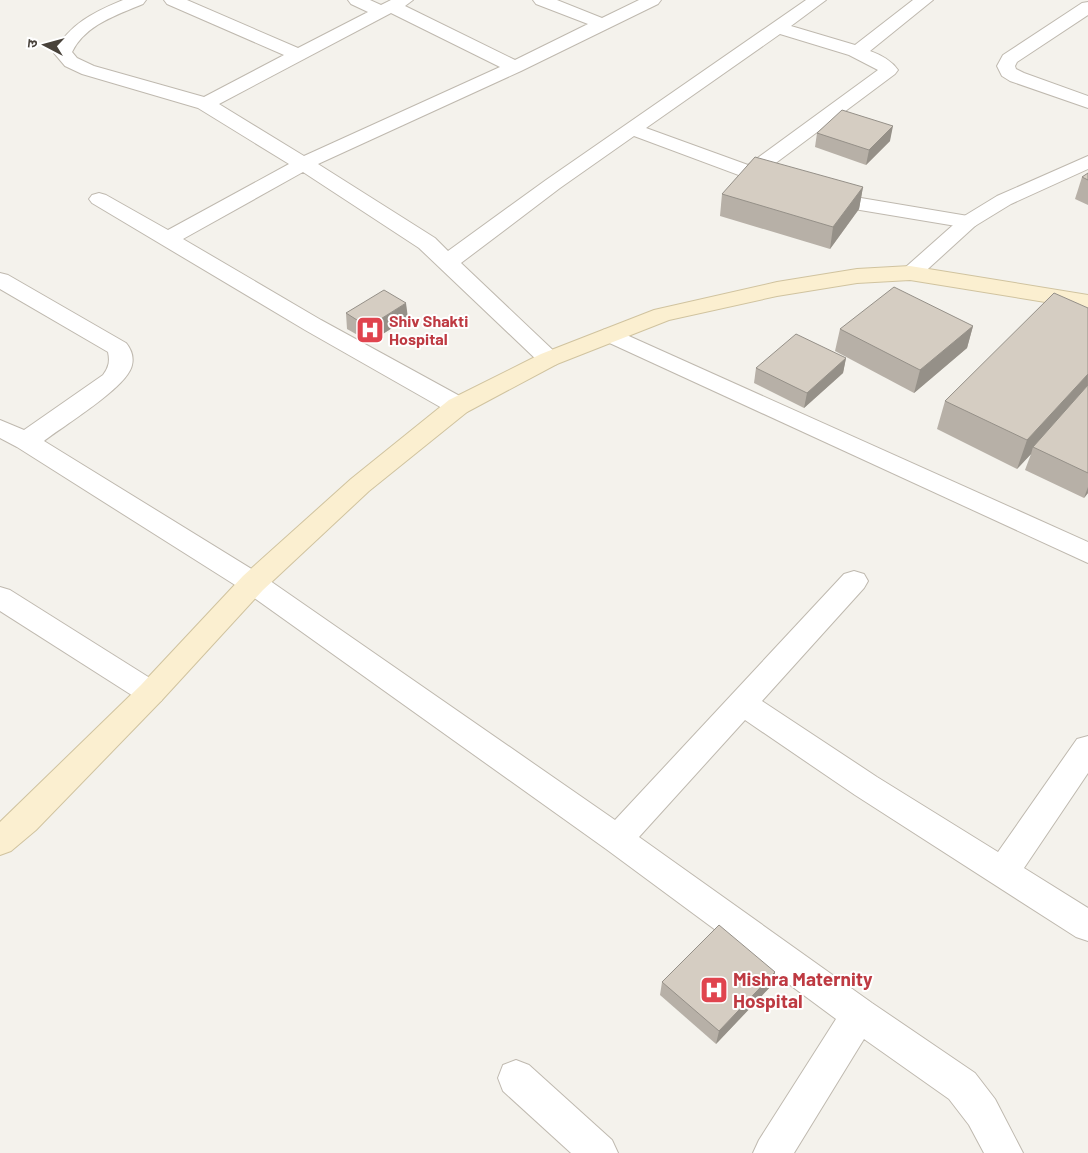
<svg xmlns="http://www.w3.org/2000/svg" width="1088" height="1153" viewBox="0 0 1088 1153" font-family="Barlow,'Noto Sans Devanagari',sans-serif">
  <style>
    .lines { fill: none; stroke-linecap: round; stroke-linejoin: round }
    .minor-casing { stroke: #bfb9af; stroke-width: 2 }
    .tertiary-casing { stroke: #bfb9af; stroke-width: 2 }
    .secondary-casing { stroke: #d0c39f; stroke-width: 2 }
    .minor { fill: #fff; fill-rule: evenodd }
    .tertiary { fill: #fff; fill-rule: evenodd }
    .secondary { fill: #fbefd0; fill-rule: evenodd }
    .wall { fill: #b7b0a7 }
    .shaded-wall { fill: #959088 }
    .building { fill: #d5cdc2; stroke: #959088 }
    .labels { text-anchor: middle; stroke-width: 4; stroke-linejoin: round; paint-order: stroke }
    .health-label { font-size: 16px; font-weight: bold; fill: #be3a42; stroke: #fff; text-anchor: start }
    .near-health-label { font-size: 19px; font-weight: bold; fill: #be3a42; stroke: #fff; text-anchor: start }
  </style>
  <rect width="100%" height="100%" fill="#f4f2ec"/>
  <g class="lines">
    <defs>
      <g id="minor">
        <path d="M123,0H146L143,4C117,15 85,25 72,52L77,58L94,66L204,97L284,55L167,4L164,0H187L298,48L368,12L351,4L348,0H370L381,5L391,0H413L405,6L515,60L588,24L536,4L533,0H557L602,18L639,0H661L658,4L521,71L318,164L435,238L448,251L546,180L806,0H826L791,26L855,45L913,0H933L870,51C881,55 891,60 898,70L895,74L765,171L785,179L788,183L785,187L778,189L771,187L634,136L560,188L461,263L557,354L561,359L557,364L549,366L541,364L419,248L303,172L183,239L321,320L467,400L470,406L467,412L458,414L449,412L305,330L92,203L89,199L92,195L99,193L106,195L168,230L289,164L198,108L82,74L65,66L54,53C69,24 94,12 123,0ZM391,13L500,67L304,156L219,104ZM780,34L849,55L878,70L748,165L646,128Z"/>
        <path d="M1088,2V15L1017,62L1015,66L1016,69L1024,73L1088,96V108L1010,81L1002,76L997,66L1003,55L1082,3Z"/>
        <path d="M825,190L849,196L968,216L975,218L979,222L975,226L968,228L848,208L818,200L815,196L818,192Z"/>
        <path d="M0,273L8,275L126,343C131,349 134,357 132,365C128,387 63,426 44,441L263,576L615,820L844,574L854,571L864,574L868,581L864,588L762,701L877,777L998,852L1077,739L1088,736V773L1024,868L1088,908V941L1076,937L855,795L745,720L639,837L872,1003L975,1073L995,1099L1023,1153H984L969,1125L949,1099L864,1039L794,1153H753L759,1140L836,1019L606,849L243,590L17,447L0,438V420L24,430L103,375C109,367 110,361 108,352L0,289Z"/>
        <path d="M611,328L1088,542V563L603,340L599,335L603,330Z"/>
        <path d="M0,587L10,590L161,685L166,693L161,701L151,705L141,701L0,611Z"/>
        <path d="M516,1060L529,1065L612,1140L618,1153H571L503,1091L498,1078L503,1065Z"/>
      </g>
      <path id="tertiary" d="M1088,156V169L1011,204L975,226L918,278L910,280L902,278L899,273L961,218L997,196Z"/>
      <path id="secondary" d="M910,266L1088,295V309L910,280L857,283L777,296L669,320L557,364L467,412L369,491L263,590L161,701L36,830L11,851L0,855V822L141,685L243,576L351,479L449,400L541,354L654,310L777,282L857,269Z"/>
    </defs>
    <!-- minor casing -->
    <use href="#minor" class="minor-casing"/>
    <!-- tertiary casing -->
    <use href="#tertiary" class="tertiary-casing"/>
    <!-- secondary casing -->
    <use href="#secondary" class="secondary-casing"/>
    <!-- minor -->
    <use href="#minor" class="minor"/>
    <!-- tertiary -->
    <use href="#tertiary" class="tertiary"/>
    <!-- secondary -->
    <use href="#secondary" class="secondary"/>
  </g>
  <!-- wall -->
  <g class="wall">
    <path d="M817,133L890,141L866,165L815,147Z"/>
    <path d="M1088,173V205L1075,199L1082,177Z"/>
    <path d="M863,187L859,209L830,249L720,216L722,194Z"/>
    <path d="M1088,308V493L1084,498L1025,470L1031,454L1017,469L937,429L945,401Z"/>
    <path d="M346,313L408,318L370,342L347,329Z"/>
    <path d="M973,326L967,348L914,393L835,351L840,329Z"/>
    <path d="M846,358L843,373L804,408L754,383L756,368Z"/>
    <path d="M775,972L772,985L716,1044L660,995L662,982Z"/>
  </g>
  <!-- shaded-wall -->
  <g class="shaded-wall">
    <path d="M893,126L890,141L866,165L869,150Z"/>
    <path d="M863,187L859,209L830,249L833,227Z"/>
    <path d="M406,303L408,318L370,342L368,327Z"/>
    <path d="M973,326L967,348L914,393L920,370Z"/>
    <path d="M846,358L843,373L804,408L807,393Z"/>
    <path d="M1088,374V392L1033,447L1031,454L1017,469L1027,440Z"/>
    <path d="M1088,487V493L1084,498Z"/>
    <path d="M775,972L772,985L716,1044L719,1031Z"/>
  </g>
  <!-- building -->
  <g class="building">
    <path d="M842,110L893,126L869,150L817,133Z"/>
    <path d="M755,157L863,187L833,227L722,194Z"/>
    <path d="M1088,173V180L1082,177Z"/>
    <path d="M894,287L973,326L920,370L840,329Z"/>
    <path d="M384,290L406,303L368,327L346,313Z"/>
    <path d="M1054,293L1088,308V374L1027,440L945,401Z"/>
    <path d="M796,334L846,358L807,393L756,368Z"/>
    <path d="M1088,385V473L1033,447Z"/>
    <path d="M719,925L775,972L719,1031L662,982Z"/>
  </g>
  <!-- icons -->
  <defs>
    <symbol id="hospital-square" viewBox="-11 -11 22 22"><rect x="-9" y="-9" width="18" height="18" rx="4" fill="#e0444e" stroke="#fff"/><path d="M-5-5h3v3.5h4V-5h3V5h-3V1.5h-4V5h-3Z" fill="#fff"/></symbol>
  </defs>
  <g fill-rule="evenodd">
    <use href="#hospital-square" x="354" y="314" width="32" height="32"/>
    <use href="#hospital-square" x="698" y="974" width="32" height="32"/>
  </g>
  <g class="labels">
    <!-- health labels -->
    <g class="health-label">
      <text x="389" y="327">Shiv Shakti<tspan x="389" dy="18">Hospital</tspan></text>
    </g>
    <!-- near-health labels -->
    <g class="near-health-label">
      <text x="733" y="986">Mishra Maternity<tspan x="733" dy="22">Hospital</tspan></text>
    </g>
  </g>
  <!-- north arrow -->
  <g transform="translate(45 45) rotate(276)" stroke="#ffffff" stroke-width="4" paint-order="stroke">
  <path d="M0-4L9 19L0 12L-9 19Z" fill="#48423a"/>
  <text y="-8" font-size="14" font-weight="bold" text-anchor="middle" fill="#48423a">उ</text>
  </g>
</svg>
